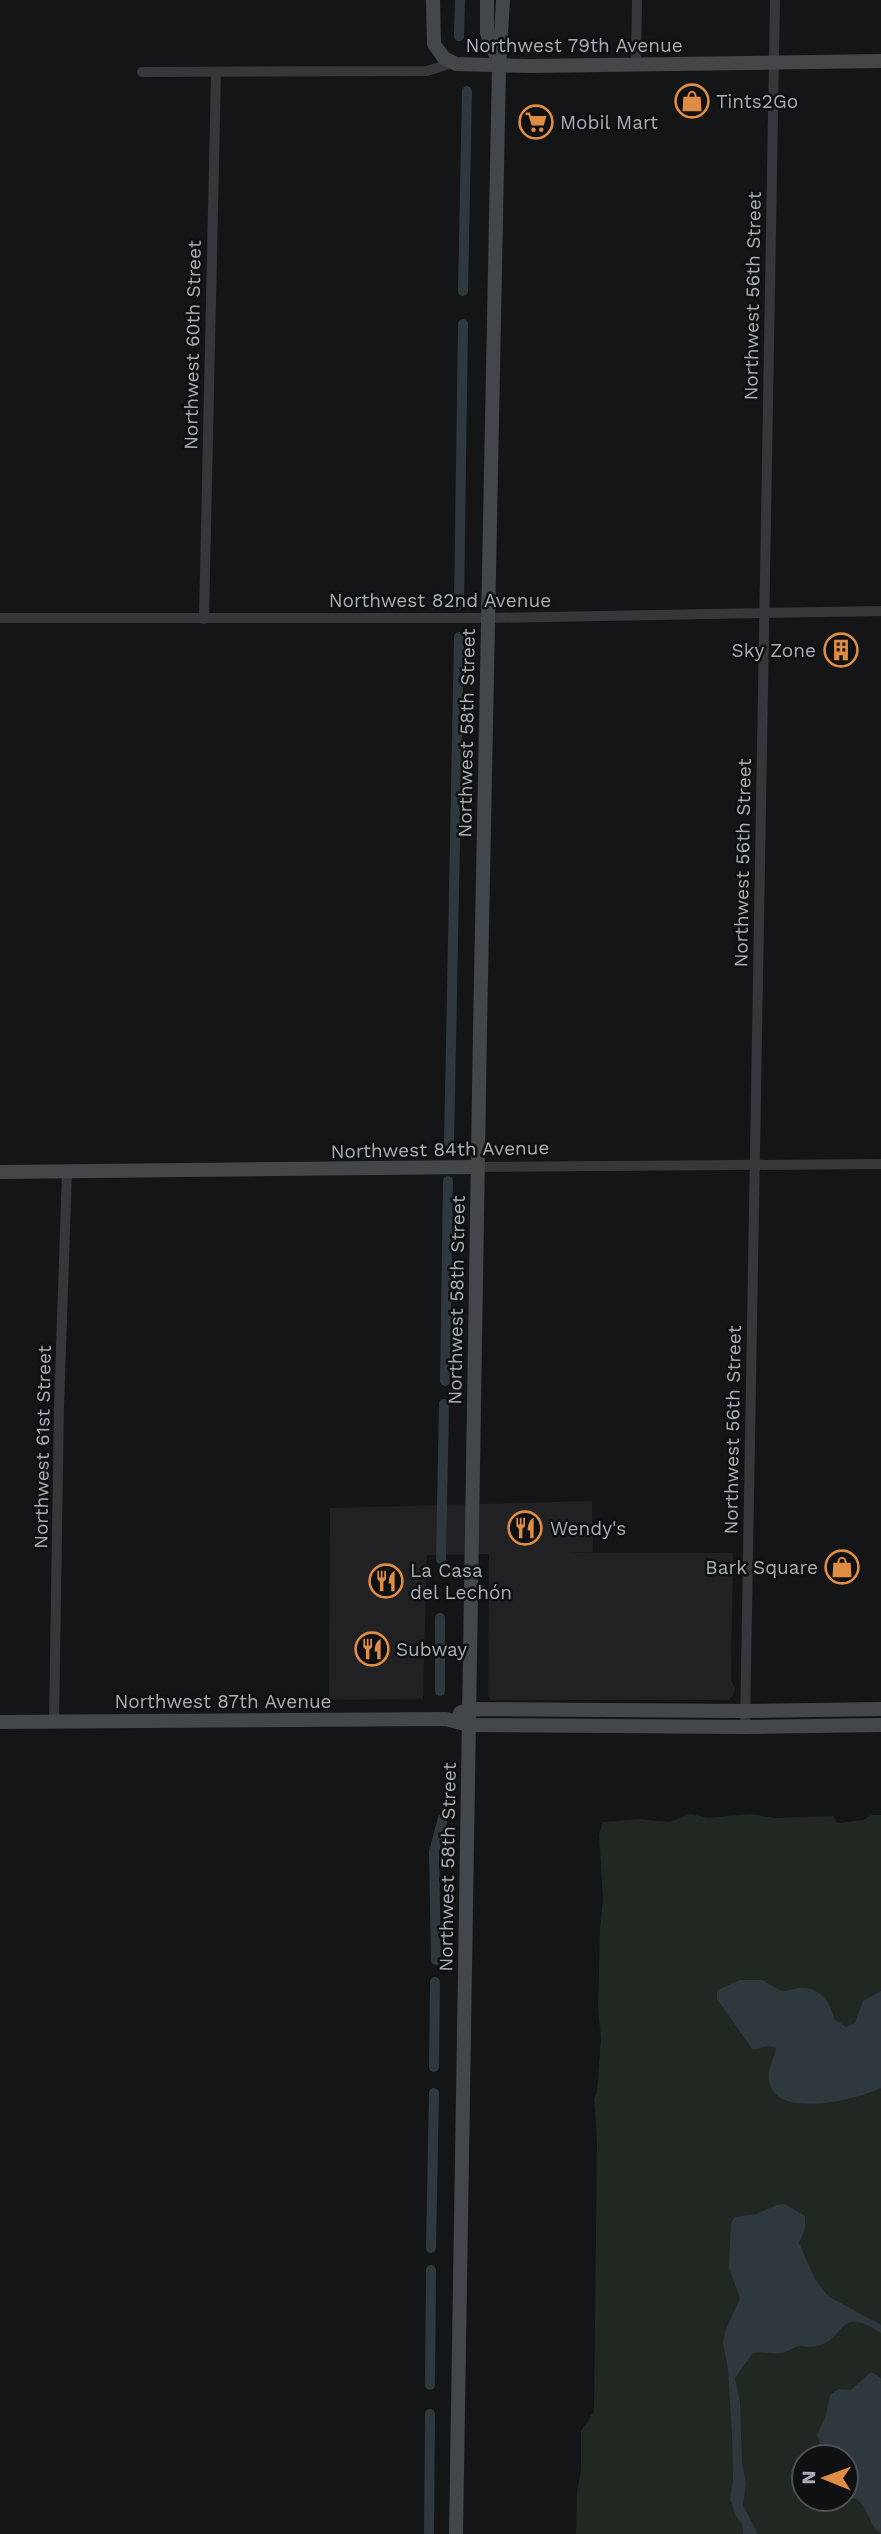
<svg xmlns="http://www.w3.org/2000/svg" width="881" height="2534" viewBox="0 0 881 2534" font-family="'Work Sans',sans-serif">
  <style>
    .built { fill: #212123 }
    .green { fill: #212821; fill-rule: evenodd }
    .water { fill: #2f393d }
    .lines { fill: none; stroke-linecap: round; stroke-linejoin: round }
    .canal { stroke: #2f393d; stroke-width: 10 }
    .street { stroke: #36373a; stroke-width: 10 }
    .secondary { stroke: #44474a; stroke-width: 14 }
    .labels { text-anchor: middle; stroke-width: 5; stroke-linejoin: round; paint-order: stroke }
    .street-label { font-size: 19px; fill: #a8aeb5; stroke: #0f1011 }
    .poi-label { font-size: 19px; fill: #a8aeb5; stroke: #0f1011; text-anchor: start }
  </style>
  <rect width="100%" height="100%" fill="#141516"/>
  <!-- built -->
  <path class="built" d="M592,1501L593,1552L569,1553H733L731,1681L735,1688L733,1696L728,1700H491L488,1695L489,1554L427,1555L423,1699L329,1700L330,1508Z"/>
  <!-- green -->
  <path class="green" d="M691,1814L708,1818L751,1814L774,1818L833,1816L838,1823L863,1820L872,1815H881V2534H576L577,2492L581,2469V2431L594,2411L597,2142L594,2098L597,2093L601,2037L598,2010L600,1929L603,1899L599,1834L603,1822L639,1819L669,1822ZM804,2457H846V2499H804Z"/>
  <!-- water -->
  <g class="water">
    <path d="M739,1980H762L782,1991C789,1991 798,1987 804,1988C822,1989 831,2004 834,2019L846,2027L855,2023L863,2001L881,1991V2088C858,2099 774,2121 769,2080C767,2069 775,2058 776,2048L768,2046L753,2050L717,1999V1991Z"/>
    <path d="M785,2204L805,2216V2229L799,2243L815,2279L828,2296L881,2325V2333C837,2304 847,2339 817,2346C810,2348 806,2346 800,2346C793,2347 787,2353 780,2353C771,2354 762,2351 753,2353L735,2378L740,2402L742,2464L746,2483L743,2505L758,2534H743L742,2524L736,2516L730,2499L733,2480L732,2433L728,2369L723,2343L725,2332L740,2298L729,2268L731,2223L735,2217L756,2214L777,2205Z"/>
    <path d="M871,2372L881,2378V2534C866,2524 868,2496 846,2497V2457H821L822,2450L817,2435L826,2415L830,2395L839,2389L851,2390Z"/>
  </g>
  <g class="lines">
    <!-- canal -->
    <g class="canal">
      <path d="M459,36L460,0"/>
      <path d="M463,291L467,91"/>
      <path d="M459,605L463,324"/>
      <path d="M449,1144L459,637"/>
      <path d="M445,1381L448,1181"/>
      <path d="M441,1559L444,1404"/>
      <path d="M440,1691V1618"/>
      <path d="M436,1960L434,1852L443,1818"/>
      <path d="M434,2067L435,1982"/>
      <path d="M431,2248L434,2093"/>
      <path d="M430,2385L431,2270"/>
      <path d="M429,2534L430,2414"/>
    </g>
    <!-- street -->
    <g class="street">
      <path d="M636,64L637,0"/>
      <path d="M142,72L427,71L452,63"/>
      <path d="M0,618H487L881,611"/>
      <path d="M204,619L216,72"/>
      <path d="M477,1167L881,1164"/>
      <path d="M54,1722L59,1406L67,1172"/>
      <path d="M745,1727L775,0"/>
    </g>
    <!-- secondary -->
    <g class="secondary">
      <path d="M433,0L434,44L444,58L456,64L531,66L881,61"/>
      <path d="M487,0V33L498,61"/>
      <path d="M0,1172L477,1167"/>
      <path d="M460,1713L469,1709L744,1711L881,1709"/>
      <path d="M0,1722L446,1719L468,1725L745,1727L881,1725"/>
      <path d="M456,2534L480,1029L499,66L503,0"/>
    </g>
  </g>
  <!-- icons -->
  <defs>
    <symbol id="shop-ring" viewBox="-11 -11 22 22"><circle r="9.5" fill="#0f1011" stroke="#df8c44" stroke-width="1.5"/><path d="M-5-2.5h2.3a2.7 3.5 0 0 1 5.4 0H5L5.5 6h-11ZM-1.5-2.5h3a1.5 2.3 0 0 0-3 0Z" fill="#df8c44"/></symbol>
    <symbol id="supermarket-ring" viewBox="-11 -11 22 22"><circle r="9.5" fill="#0f1011" stroke="#df8c44" stroke-width="1.5"/><path d="M-6-5.5h2.5l.6 2H6L4.5 2H-2.5L-4.4-4H-6ZM-1.5 3.2a1.3 1.3 0 1 0 .1 0ZM3 3.2a1.3 1.3 0 1 0 .1 0Z" fill="#df8c44"/></symbol>
    <symbol id="building-ring" viewBox="-11 -11 22 22"><circle r="9.5" fill="#0f1011" stroke="#df8c44" stroke-width="1.5"/><path d="M-4-6H4V6H1V3H-1V6H-4ZM-2.5-4.3h1.7v1.8h-1.7ZM.8-4.3h1.7v1.8H.8ZM-2.5-1h1.7V.8h-1.7ZM.8-1h1.7V.8H.8Z" fill="#df8c44"/></symbol>
    <symbol id="restaurant-ring" viewBox="-11 -11 22 22"><circle r="9.5" fill="#0f1011" stroke="#df8c44" stroke-width="1.5"/><path d="M-5-6h1v4h1v-4h1v4h1v-4h1v5L-1.5 .5V6h-2V.5L-5-1ZM5-6V6H3V1.5H1.5Q1.5-4 5-6Z" fill="#df8c44"/></symbol>
  </defs>
  <g fill-rule="evenodd">
    <use href="#shop-ring" x="673" y="82" width="38" height="38"/>
    <use href="#supermarket-ring" x="517" y="103" width="38" height="38"/>
    <use href="#building-ring" x="822" y="631" width="38" height="38"/>
    <use href="#restaurant-ring" x="506" y="1509" width="38" height="38"/>
    <use href="#shop-ring" x="823" y="1548" width="38" height="38"/>
    <use href="#restaurant-ring" x="367" y="1562" width="38" height="38"/>
    <use href="#restaurant-ring" x="353" y="1630" width="38" height="38"/>
  </g>
  <g class="labels">
    <!-- street labels -->
    <g class="street-label">
      <text x="574" y="52">Northwest 79th Avenue</text>
      <text transform="translate(752 296) rotate(-89)" y="7">Northwest 56th Street</text>
      <text transform="translate(192 345) rotate(-89)" y="7">Northwest 60th Street</text>
      <text x="440" y="607">Northwest 82nd Avenue</text>
      <text transform="translate(466 733) rotate(-89)" y="7">Northwest 58th Street</text>
      <text transform="translate(742 863) rotate(-89)" y="7">Northwest 56th Street</text>
      <text transform="translate(440 1149) rotate(-1)" y="7">Northwest 84th Avenue</text>
      <text transform="translate(456 1300) rotate(-89)" y="7">Northwest 58th Street</text>
      <text transform="translate(732 1430) rotate(-89)" y="7">Northwest 56th Street</text>
      <text transform="translate(42 1447) rotate(-89)" y="7">Northwest 61st Street</text>
      <text x="223" y="1708">Northwest 87th Avenue</text>
      <text transform="translate(447 1867) rotate(-89)" y="7">Northwest 58th Street</text>
    </g>
    <!-- poi labels -->
    <g class="poi-label">
      <text x="716" y="108">Tints2Go</text>
      <text x="560" y="129">Mobil Mart</text>
      <text x="816" y="657" text-anchor="end">Sky Zone</text>
      <text x="550" y="1535">Wendy's</text>
      <text x="818" y="1574" text-anchor="end">Bark Square</text>
      <text x="410" y="1577">La Casa<tspan x="410" dy="22">del Lechón</tspan></text>
      <text x="396" y="1656">Subway</text>
    </g>
  </g>
  <!-- north arrow -->
  <g transform="translate(825 2478) rotate(271)"><circle r="33" fill="#0f1011" stroke="#4c4f53" stroke-width="2"/>
  <path d="M0-5L12 26L0 18L-12 26Z" fill="#df8c44"/>
  <text y="-10" font-size="19" font-weight="bold" text-anchor="middle" fill="#a8aeb5">N</text>
  </g>
</svg>
